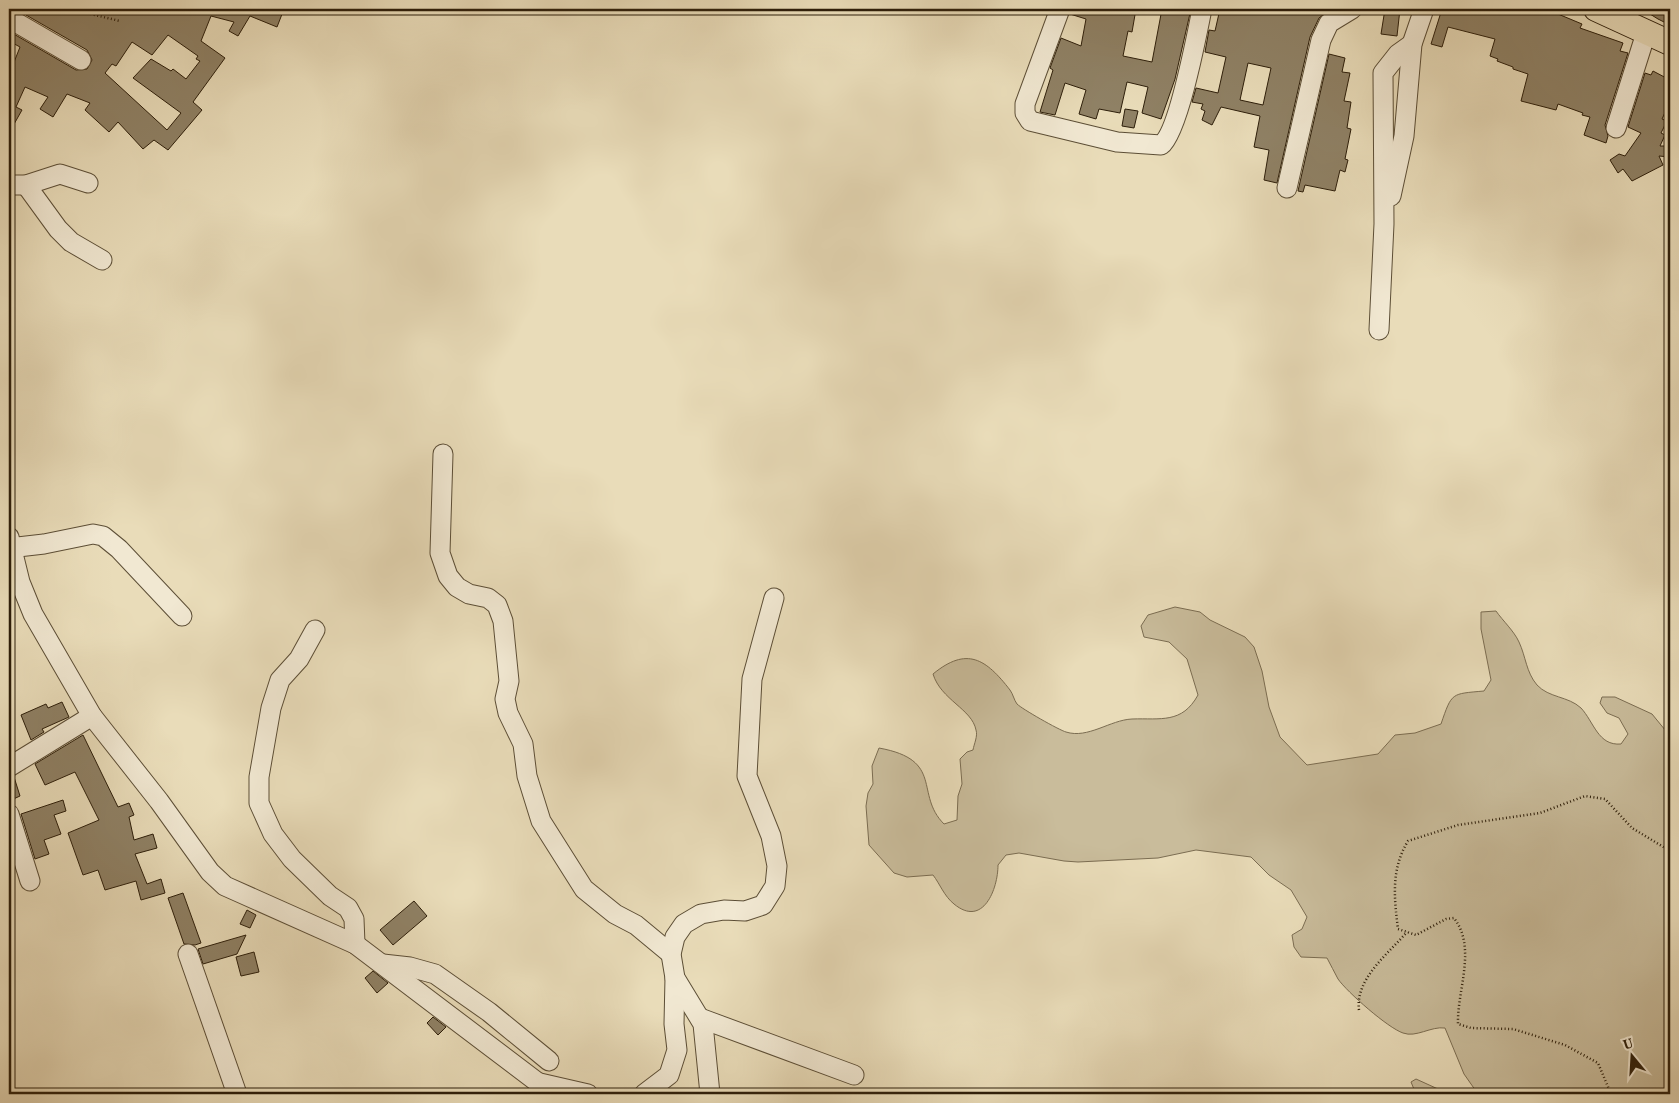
<svg xmlns="http://www.w3.org/2000/svg" width="1679" height="1103" viewBox="0 0 1679 1103" font-family="Vollkorn,serif">
  <style>
    .green { fill: #c9bc9b; stroke: #7b6d52 }
    .building { fill: #8f8165; stroke: #2d1e0a; fill-rule: evenodd }
    .lines { fill: none; stroke-linecap: round; stroke-linejoin: round }
    .minor-casing { stroke: #5c4e36; stroke-width: 21 }
    .major-casing { stroke: #2d1e0a; stroke-width: 26 }
    .path { stroke: #2d1e0a; stroke-width: 2.5; stroke-dasharray: 1 2.5; stroke-linecap: butt }
    .minor { stroke: #f1e8d2; stroke-width: 19 }
    .major { stroke: #e9dcb9; stroke-width: 24 }
  </style>
  <rect width="100%" height="100%" fill="#e9dcb9"/>
  <filter id="stains"><feTurbulence type="fractalNoise" baseFrequency=".004" numOctaves="4"/><feColorMatrix values="0 0 0 0 .2 0 0 0 0 .09 0 0 0 0 .02 0 0 0 .5 -.17"/></filter>
  <radialGradient id="worn" r=".72"><stop offset=".6" stop-color="#630" stop-opacity="0"/><stop offset="1" stop-color="#630" stop-opacity=".3"/></radialGradient>
  <!-- green -->
  <g class="green">
    <path d="M1175,607L1200,612L1210,620L1245,637L1254,647L1262,671L1269,707L1280,737L1307,765L1378,754L1395,735L1415,733L1441,724C1452,692 1451,694 1484,691L1491,680L1481,629V612L1496,611C1503,621 1514,631 1519,642C1526,657 1526,672 1537,685C1549,698 1568,696 1581,708C1594,722 1598,746 1621,744L1628,734L1619,718L1607,713L1600,703L1602,697H1615L1652,714L1670,736V1094H1478L1464,1074L1445,1028C1431,1026 1416,1038 1403,1033C1388,1028 1347,992 1338,979C1334,972 1331,965 1327,958L1301,957L1294,947L1292,935L1302,929L1307,917L1291,890L1269,875L1251,857L1196,850L1158,858L1078,862L1064,861L1019,853L1006,855L998,865C998,889 983,928 954,904C944,896 940,884 933,875L907,877L894,873L869,845L866,806L868,793L873,784L872,766L879,748C945,760 914,794 944,824L957,820L958,796L962,784L960,759L967,752L973,750C974,744 978,736 976,730C972,709 941,700 933,674C967,646 986,659 1010,690C1013,694 1014,700 1017,704C1022,709 1059,730 1066,732C1088,739 1110,720 1132,719C1161,718 1182,724 1198,695L1187,659L1169,642L1144,637L1141,626L1148,615Z"/>
    <path d="M1416,1079L1449,1094H1416L1411,1082Z"/>
  </g>
  <!-- building -->
  <g class="building">
    <path d="M29,9H284L277,27L250,16L238,36L229,31L234,22L211,16L201,41L225,58L193,102L202,110L168,150L154,140L143,149L118,122L109,132L85,110L90,103L67,94L53,117L40,109L48,97L25,87L16,107L22,110L9,133V75L20,47L9,41L12,33L76,70L87,69L92,60L87,50L26,15ZM168,35L198,56L196,59L200,61L186,79L173,69L171,71L151,59L133,78L181,113L167,130L105,73L112,64L116,66L132,42L152,55Z"/>
    <path d="M1071,9H1136L1132,32L1128,31L1123,56L1152,62L1162,9H1191L1175,79L1161,119L1142,113L1148,87L1127,82L1120,113L1099,109L1096,119L1079,114L1086,90L1065,83L1055,115L1040,112L1053,70L1050,68L1061,38L1081,46L1086,19L1070,14Z"/>
    <path d="M1220,9H1331L1319,18L1310,37L1277,183L1264,180L1269,150L1254,147L1260,116L1221,107L1212,125L1202,120L1205,111L1201,109L1203,104L1192,102L1196,88L1218,93L1226,57L1205,52L1209,30L1215,31ZM1248,63L1271,68L1263,105L1240,100Z"/>
    <path d="M1385,9H1400L1397,36L1381,34Z"/>
    <path d="M1442,9H1546L1582,24L1580,28L1623,43L1620,51L1628,53L1605,125L1608,136L1606,143L1584,135L1590,117L1582,115L1583,113L1558,104L1556,110L1521,101L1528,74L1513,69V67L1497,61L1498,59L1490,56L1495,39L1448,27L1442,47L1431,44Z"/>
    <path d="M1642,9H1670V25L1658,19Z"/>
    <path d="M1329,54L1345,58L1342,72L1350,73L1344,101L1351,102L1347,128L1351,129L1345,159L1348,160L1345,172L1340,170L1335,191L1305,185L1303,192L1298,191Z"/>
    <path d="M1653,71L1670,80V102L1662,119L1667,121L1661,133L1665,135L1660,146H1670V157L1659,156L1663,165L1632,181L1623,169L1618,173L1610,160L1619,154L1625,156L1641,133L1628,127L1645,73L1651,75Z"/>
    <path d="M1125,109L1138,111L1134,128L1122,126Z"/>
    <path d="M62,702L69,717L42,729L44,732L31,740L21,715L46,704L48,708Z"/>
    <path d="M83,735L118,807L129,803L134,815L129,817L134,840L153,834L157,848L135,854L147,884L161,879L165,893L141,900L136,881L105,890L98,870L83,875L68,833L99,820L75,772L45,785L35,764Z"/>
    <path d="M14,777L20,796L9,801V778Z"/>
    <path d="M63,800L66,811L54,815L61,834L44,840L49,854L35,859L21,814Z"/>
    <path d="M183,893L201,943L195,945L184,944L168,898Z"/>
    <path d="M414,901L427,916L393,945L380,930Z"/>
    <path d="M247,910L256,915L250,928L240,924Z"/>
    <path d="M246,935L237,954L203,964L198,949Z"/>
    <path d="M254,952L259,972L241,976L236,957Z"/>
    <path d="M373,971L388,983L377,993L365,978Z"/>
    <path d="M433,1017L446,1027L438,1035L427,1023Z"/>
  </g>
  <g class="lines">
    <defs>
      <g id="minor">
        <path d="M1060,9L1025,104V113L1030,121L1117,142L1161,145C1178,133 1197,34 1202,9"/>
        <path d="M12,20L81,60"/>
        <path d="M1616,128L1646,33"/>
        <path d="M9,185H26L60,174L88,183"/>
        <path d="M26,185L58,229L71,242L102,260"/>
        <path d="M1287,188L1321,40L1329,23L1352,9"/>
        <path d="M1391,196L1404,136L1412,44L1424,9"/>
        <path d="M1379,330L1384,224L1383,73L1398,54L1412,44"/>
        <path d="M443,454L440,553L448,576L457,587L469,594L488,598L497,605L503,621L509,681L505,699L508,713L523,744L527,776L541,821L584,889L615,914L636,925L671,954"/>
        <path d="M9,537L20,582L33,614L92,716L159,801L210,872L225,886L355,944L553,1094"/>
        <path d="M9,548L44,544L93,534L103,536L119,549L182,616"/>
        <path d="M315,630L299,659L280,680L271,708L259,777V803L273,834L292,859L330,896L348,908L354,919L355,944"/>
        <path d="M9,767L92,716"/>
        <path d="M9,814L30,881"/>
        <path d="M188,954L237,1094"/>
        <path d="M383,964L410,967L435,974L489,1012L549,1061"/>
        <path d="M700,1018L854,1075"/>
        <path d="M540,1083L588,1094"/>
        <path d="M644,1094L669,1075L677,1050L674,1024L675,978"/>
        <path d="M710,1094L703,1024L675,978L671,954L675,937L684,924L701,914L724,910L745,911L763,905L775,886L777,866L771,836L747,776L752,679L774,598"/>
      </g>
      <path id="major" d="M1596,9L1670,43"/>
    </defs>
    <!-- minor casing -->
    <use href="#minor" class="minor-casing"/>
    <!-- major casing -->
    <use href="#major" class="major-casing"/>
    <!-- path -->
    <g class="path">
      <path d="M70,9L120,21"/>
      <path d="M1359,1010C1355,979 1388,954 1407,932"/>
      <path d="M1611,1094L1598,1063L1565,1045L1513,1029L1471,1028L1458,1024C1457,990 1477,948 1454,918L1446,919L1416,935L1398,929C1394,897 1391,869 1408,841L1458,825L1540,813L1585,796L1605,799L1632,828L1670,851"/>
    </g>
    <!-- minor -->
    <use href="#minor" class="minor"/>
    <!-- major -->
    <use href="#major" class="major"/>
  </g>
  <!-- margin -->
  <rect width="1679" height="1103" fill="none" stroke="#e9dcb9" stroke-width="30"/>
  <rect x="10" y="10" width="1659" height="1083" fill="none" stroke="#2d1e0a" stroke-width="2.5"/>
  <rect x="15" y="15" width="1649" height="1073" fill="none" stroke="#2d1e0a"/>
  <!-- north arrow -->
  <g transform="translate(1632 1056) rotate(342)" stroke="#f1e8d2" stroke-width="4" paint-order="stroke">
  <path d="M0-4L9 19L0 12L-9 19Z" fill="#2d1e0a"/>
  <text y="-8" font-size="14" font-weight="bold" text-anchor="middle" fill="#2d1e0a">U</text>
  </g>
  <rect width="100%" height="100%" filter="url(#stains)"/>
  <rect width="100%" height="100%" fill="url(#worn)"/>
</svg>
